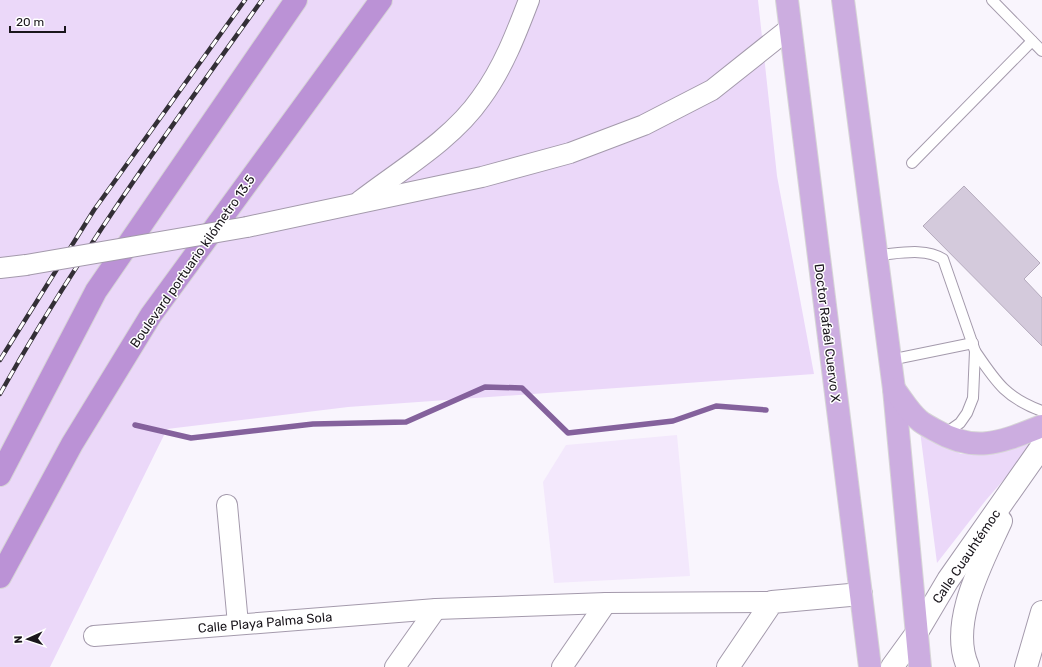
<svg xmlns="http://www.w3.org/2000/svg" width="1042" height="667" viewBox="0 0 1042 667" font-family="Rubik,sans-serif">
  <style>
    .built { fill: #f3e8fc }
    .green { fill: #ebd8f9 }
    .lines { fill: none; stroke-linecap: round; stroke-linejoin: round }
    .stream { stroke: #84619c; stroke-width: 5.5 }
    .building { fill: #d4cadc; stroke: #b4aabc }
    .service-casing { stroke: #a49aac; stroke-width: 12 }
    .minor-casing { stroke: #a49aac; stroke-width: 22 }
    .tertiary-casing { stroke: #a49aac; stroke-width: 24 }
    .secondary-casing { stroke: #a49aac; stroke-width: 24 }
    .primary-casing { stroke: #d6d5d6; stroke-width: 24 }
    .trunk-casing { stroke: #d6d5d6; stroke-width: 24 }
    .service { stroke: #fff; stroke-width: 10 }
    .minor { stroke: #fff; stroke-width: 20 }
    .tertiary { stroke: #fff; stroke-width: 22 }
    .secondary { stroke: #fff; stroke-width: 22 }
    .primary { stroke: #ccade0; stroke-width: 22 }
    .trunk { stroke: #bb92d6; stroke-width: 22 }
    .rail-casing { stroke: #332f36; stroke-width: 4.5 }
    .rail { stroke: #fff; stroke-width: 3; stroke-dasharray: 9; stroke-linecap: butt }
    .minor-bridge-casing { stroke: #a49aac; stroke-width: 22; stroke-linecap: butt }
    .minor-bridge { stroke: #fff; stroke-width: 20 }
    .labels { text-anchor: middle; stroke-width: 3; stroke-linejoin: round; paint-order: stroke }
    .street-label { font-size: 13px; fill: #1a161c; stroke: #fff }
  </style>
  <rect width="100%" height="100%" fill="#f9f5fd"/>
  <!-- built -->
  <path class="built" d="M677,435L690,576L554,583L543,482L566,445Z"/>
  <!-- green -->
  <g class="green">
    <path d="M0,0H758L777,176L814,374L348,407L167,429L50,667H0Z"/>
    <path d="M920,431L961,454L1036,443L986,500L937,563Z"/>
  </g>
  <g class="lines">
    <!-- stream -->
    <path class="stream" d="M135,425L191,438L313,424L406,422L485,387L522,388L568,433L673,421L716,406L766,410"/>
  </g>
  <!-- building -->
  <path class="building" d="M964,186L1040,263L1024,279L1042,298V346L923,226Z"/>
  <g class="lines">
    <defs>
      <g id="service">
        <path d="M992,0L1042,51"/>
        <path d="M912,163L1032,41"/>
        <path d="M876,255C897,254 924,247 943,259L975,351L973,398L967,413L960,423L943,435"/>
        <path d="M975,351C996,382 1006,398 1042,411"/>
        <path d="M890,360L973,343"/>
      </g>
      <g id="minor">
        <path d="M360,201C400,170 452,140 481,98C503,68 516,34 529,0"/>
        <path d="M247,227L482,177L570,153L644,125L712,90L790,28"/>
        <path d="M0,268L26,265"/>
        <path d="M227,505L238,624"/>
        <path d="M94,636L436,609L606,603L772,602"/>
        <path d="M395,667L436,609"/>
        <path d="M562,667L606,603"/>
      </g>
      <path id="tertiary" d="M728,667L772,602L861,594"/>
      <g id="secondary">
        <path d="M892,667L916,634L948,580L1042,446"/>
        <path d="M968,667C948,623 983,561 1001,521"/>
        <path d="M1026,667L1042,612"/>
      </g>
      <g id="primary">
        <path d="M787,0L870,667"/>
        <path d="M843,0L894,389L920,667"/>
        <path d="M894,389C902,399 909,412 919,420C923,424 930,427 935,430C976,454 1001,442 1042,426"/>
      </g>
      <g id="trunk">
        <path d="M0,475L96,291L296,0"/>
        <path d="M0,577L72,444L151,315L381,0"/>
      </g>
    </defs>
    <!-- service casing -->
    <use href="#service" class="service-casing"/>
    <!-- minor casing -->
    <use href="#minor" class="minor-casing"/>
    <!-- tertiary casing -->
    <use href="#tertiary" class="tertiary-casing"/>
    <!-- secondary casing -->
    <use href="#secondary" class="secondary-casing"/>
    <!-- primary casing -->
    <use href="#primary" class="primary-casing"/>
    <!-- trunk casing -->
    <use href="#trunk" class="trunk-casing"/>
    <!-- service -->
    <use href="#service" class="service"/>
    <!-- minor -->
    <use href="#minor" class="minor"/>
    <!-- tertiary -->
    <use href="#tertiary" class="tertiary"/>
    <!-- secondary -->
    <use href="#secondary" class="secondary"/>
    <!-- primary -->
    <use href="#primary" class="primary"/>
    <!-- trunk -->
    <use href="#trunk" class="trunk"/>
    <defs>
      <g id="rail">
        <path d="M0,360L94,210L245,0"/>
        <path d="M0,394C77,256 170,128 262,0"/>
      </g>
    </defs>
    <!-- rail casing -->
    <use href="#rail" class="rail-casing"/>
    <!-- rail -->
    <use href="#rail" class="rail"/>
    <defs>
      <path id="minor-bridge" d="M26,265L247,227"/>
    </defs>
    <!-- minor-bridge casing -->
    <use href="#minor-bridge" class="minor-bridge-casing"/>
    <!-- minor-bridge -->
    <use href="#minor-bridge" class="minor-bridge"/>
  </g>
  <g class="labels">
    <!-- street labels -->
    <g class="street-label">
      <text transform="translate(192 261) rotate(-55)" y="5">Boulevard portuario kilómetro 13.5</text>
      <text transform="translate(828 333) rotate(83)" y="5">Doctor Rafaél Cuervo X</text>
      <text transform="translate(966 556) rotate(-56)" y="5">Calle Cuauhtémoc</text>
      <text transform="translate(265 622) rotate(-5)" y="5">Calle Playa Palma Sola</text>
    </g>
  </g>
  <!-- north arrow -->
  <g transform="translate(28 639) rotate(267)" stroke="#ffffff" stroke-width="3" paint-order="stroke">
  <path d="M0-3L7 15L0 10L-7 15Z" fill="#1a161c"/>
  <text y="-6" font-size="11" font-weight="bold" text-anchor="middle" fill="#1a161c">N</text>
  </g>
  <!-- scale -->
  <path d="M10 26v6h55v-6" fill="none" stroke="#1a161c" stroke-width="2"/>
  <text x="16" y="26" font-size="12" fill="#1a161c" stroke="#ffffff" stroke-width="3" paint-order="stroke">20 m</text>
</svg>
